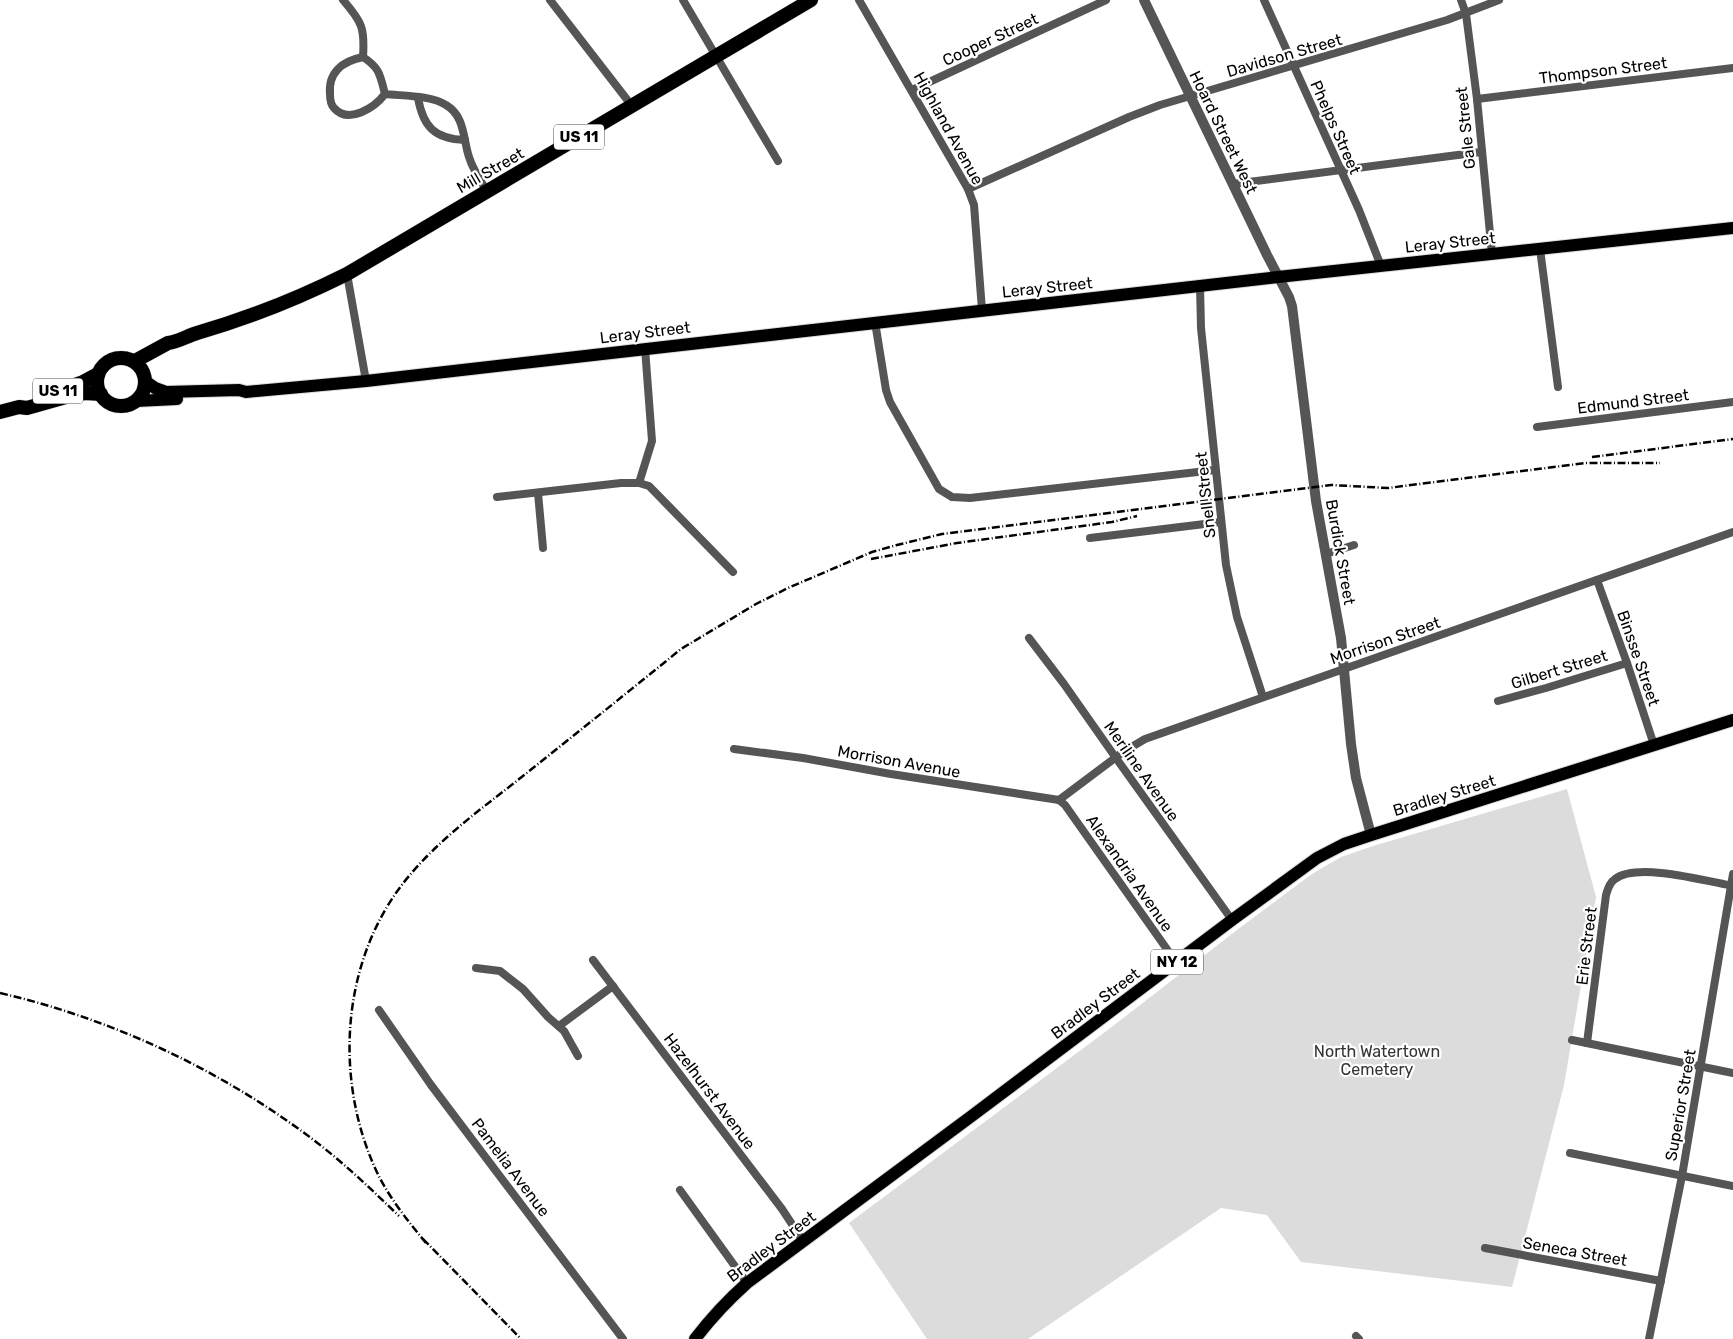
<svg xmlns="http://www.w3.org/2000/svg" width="1733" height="1339" viewBox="0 0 1733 1339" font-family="Rubik,sans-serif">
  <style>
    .green { fill: #dcdcdc }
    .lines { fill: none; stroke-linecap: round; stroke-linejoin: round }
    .primary-casing { stroke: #dbdbdb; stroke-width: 14 }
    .trunk-casing { stroke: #dbdbdb; stroke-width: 15 }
    .minor { stroke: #555; stroke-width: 8 }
    .tertiary { stroke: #555; stroke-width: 10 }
    .primary { stroke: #000; stroke-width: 12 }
    .trunk { stroke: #000; stroke-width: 14 }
    .rail { stroke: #000; stroke-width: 2.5; stroke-dasharray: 8 2.5 1 2.5; stroke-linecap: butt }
    .labels { text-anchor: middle; stroke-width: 4.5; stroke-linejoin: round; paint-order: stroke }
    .shield { fill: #fff; stroke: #4c4c4c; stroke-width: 1 }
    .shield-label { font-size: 15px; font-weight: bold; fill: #000 }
    .street-label { font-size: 16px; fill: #000; stroke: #fff }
    .park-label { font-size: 16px; fill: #333; stroke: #fff }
  </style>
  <rect width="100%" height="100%" fill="#fff"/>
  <!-- green -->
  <path class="green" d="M1567,789L1596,897L1564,1085L1512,1287L1301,1262L1267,1215L1221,1208L1028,1339H927L849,1223L1109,1029L1241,927L1312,874L1341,857L1373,846Z"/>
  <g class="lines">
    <defs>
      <g id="primary">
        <path d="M145,381L155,388L166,392L239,390L246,392L366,381L1278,277L1733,228"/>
        <path d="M136,401L177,399"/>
        <path d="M695,1339C711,1318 728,1300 747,1283L973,1115L1232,920L1317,858L1344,844L1371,835L1733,720"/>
      </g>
      <g id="trunk">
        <circle cx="121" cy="382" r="24"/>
        <path d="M135,361L168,343C178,342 187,336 197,333C249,318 299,298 347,274L811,0"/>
        <path d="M60,390L83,382L98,374"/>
        <path d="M0,412L19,407L27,408L73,395L85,393L101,394"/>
      </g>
    </defs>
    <!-- primary casing -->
    <use href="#primary" class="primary-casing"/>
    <!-- trunk casing -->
    <use href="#trunk" class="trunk-casing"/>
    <!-- minor -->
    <g class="minor">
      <path d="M343,0C362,22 365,28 363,57C380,68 380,75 385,94C402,96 431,95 446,105C465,116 463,139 469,157C473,170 480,180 487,191"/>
      <path d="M550,0L632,106"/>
      <path d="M683,0L778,161"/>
      <path d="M859,0L968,189L974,205L982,310"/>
      <path d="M1264,0L1359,210L1381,266"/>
      <path d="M1461,0L1466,14L1477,99L1492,254"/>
      <path d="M363,57C343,61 328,72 330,94C330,98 331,105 334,108C349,125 375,107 385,94"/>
      <path d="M912,90L1106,0"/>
      <path d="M418,98C423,126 434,139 465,140"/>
      <path d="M1477,99L1733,68"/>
      <path d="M1233,184L1481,152"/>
      <path d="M968,189L1129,117L1160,105L1447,20L1499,0"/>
      <path d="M1540,249L1558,387"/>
      <path d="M347,274L366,381"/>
      <path d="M1200,286L1201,328L1226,565L1237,617L1263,697"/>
      <path d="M875,322L886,390L890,402L939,489L952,497L970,498L1215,470"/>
      <path d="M1537,427L1733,402"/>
      <path d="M639,483L652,441L645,348"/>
      <path d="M538,493L543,548"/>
      <path d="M497,497L621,483H639L649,486L733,572"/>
      <path d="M1090,538L1221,522"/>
      <path d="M1326,554L1354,545"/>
      <path d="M1597,580L1627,663L1654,745"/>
      <path d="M1029,638L1064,684L1116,758L1232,920"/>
      <path d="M1498,701L1546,688L1627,663"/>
      <path d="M734,749L803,758L891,774L1059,800"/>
      <path d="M1059,800L1123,752L1145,739L1733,532"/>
      <path d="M1059,800L1065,805L1176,962"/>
      <path d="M593,960L782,1209L803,1241"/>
      <path d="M476,968L500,971L523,989L548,1017L564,1031L578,1056"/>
      <path d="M379,1010L431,1085L623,1339"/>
      <path d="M559,1026L613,986"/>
      <path d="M1572,1040L1733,1073"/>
      <path d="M1587,1043L1606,895C1608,889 1609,883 1615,879C1637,862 1706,881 1733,886"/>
      <path d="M1570,1153L1733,1186"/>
      <path d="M680,1190L747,1283"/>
      <path d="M1485,1248L1661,1281"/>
      <path d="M1356,1336L1359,1339"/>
      <path d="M1649,1339L1682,1176L1733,874"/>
    </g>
    <!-- tertiary -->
    <path class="tertiary" d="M1144,0L1267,255L1289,297L1292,306L1316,501L1341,638L1351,744L1356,778L1371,835"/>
    <!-- primary -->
    <use href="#primary" class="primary"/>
    <!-- trunk -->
    <use href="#trunk" class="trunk"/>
    <!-- rail -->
    <g class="rail">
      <path d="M1592,457L1733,439"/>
      <path d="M871,559L957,543L1112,522L1137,516"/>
      <path d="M0,993C112,1019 219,1069 311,1138C343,1162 371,1189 399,1216"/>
      <path d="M423,1239L521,1339"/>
      <path d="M426,1243C407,1220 387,1195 375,1168C335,1079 341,966 401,886C433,844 477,812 518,780C573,736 627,693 681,649L756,604L788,588L872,552L897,545L942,534L1331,485L1388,488L1586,463H1660"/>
    </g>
  </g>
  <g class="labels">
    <!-- shield labels -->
    <g class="shield">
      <rect x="554" y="124.5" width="50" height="25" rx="4"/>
      <rect x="33" y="378.5" width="50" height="25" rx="4"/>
      <rect x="1151" y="949.5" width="52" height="25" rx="4"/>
    </g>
    <g class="shield-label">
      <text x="579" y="142">US 11</text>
      <text x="58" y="396">US 11</text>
      <text x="1177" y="967">NY 12</text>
    </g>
    <!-- street labels -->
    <g class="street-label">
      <text transform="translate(990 39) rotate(-25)" y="6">Cooper Street</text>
      <text transform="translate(1284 55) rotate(-16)" y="6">Davidson Street</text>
      <text transform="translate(1603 70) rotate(-7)" y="6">Thompson Street</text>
      <text transform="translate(1336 127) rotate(66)" y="6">Phelps Street</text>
      <text transform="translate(949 128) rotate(61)" y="6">Highland Avenue</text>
      <text transform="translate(1465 128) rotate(-96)" y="6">Gale Street</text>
      <text transform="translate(1224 132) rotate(64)" y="6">Hoard Street West</text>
      <text transform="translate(490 170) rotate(-30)" y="6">Mill Street</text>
      <text transform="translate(1450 242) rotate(-6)" y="6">Leray Street</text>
      <text transform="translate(1047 287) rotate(-6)" y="6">Leray Street</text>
      <text transform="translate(645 332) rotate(-7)" y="6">Leray Street</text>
      <text transform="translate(1633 401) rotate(-7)" y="6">Edmund Street</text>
      <text transform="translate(1205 495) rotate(-96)" y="6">Snell Street</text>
      <text transform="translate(1341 552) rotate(80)" y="6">Burdick Street</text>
      <text transform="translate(1385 640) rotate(-19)" y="6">Morrison Street</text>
      <text transform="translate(1639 658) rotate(71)" y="6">Binsse Street</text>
      <text transform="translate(1559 669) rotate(-17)" y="6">Gilbert Street</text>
      <text transform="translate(899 761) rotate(10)" y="6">Morrison Avenue</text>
      <text transform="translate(1142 771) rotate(55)" y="6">Meriline Avenue</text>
      <text transform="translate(1444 795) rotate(-17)" y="6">Bradley Street</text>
      <text transform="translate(1130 873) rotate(55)" y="6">Alexandria Avenue</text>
      <text transform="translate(1586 946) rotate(-83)" y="6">Erie Street</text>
      <text transform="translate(1095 1003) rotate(-37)" y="6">Bradley Street</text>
      <text transform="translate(710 1091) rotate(53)" y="6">Hazelhurst Avenue</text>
      <text transform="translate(1680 1105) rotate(-80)" y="6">Superior Street</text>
      <text transform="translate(511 1167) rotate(53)" y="6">Pamelia Avenue</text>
      <text transform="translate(771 1246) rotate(-37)" y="6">Bradley Street</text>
      <text transform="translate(1575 1251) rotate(10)" y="6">Seneca Street</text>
    </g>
    <!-- park labels -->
    <g class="park-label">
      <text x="1377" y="1057">North Watertown<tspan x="1377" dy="18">Cemetery</tspan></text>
    </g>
  </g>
</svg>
